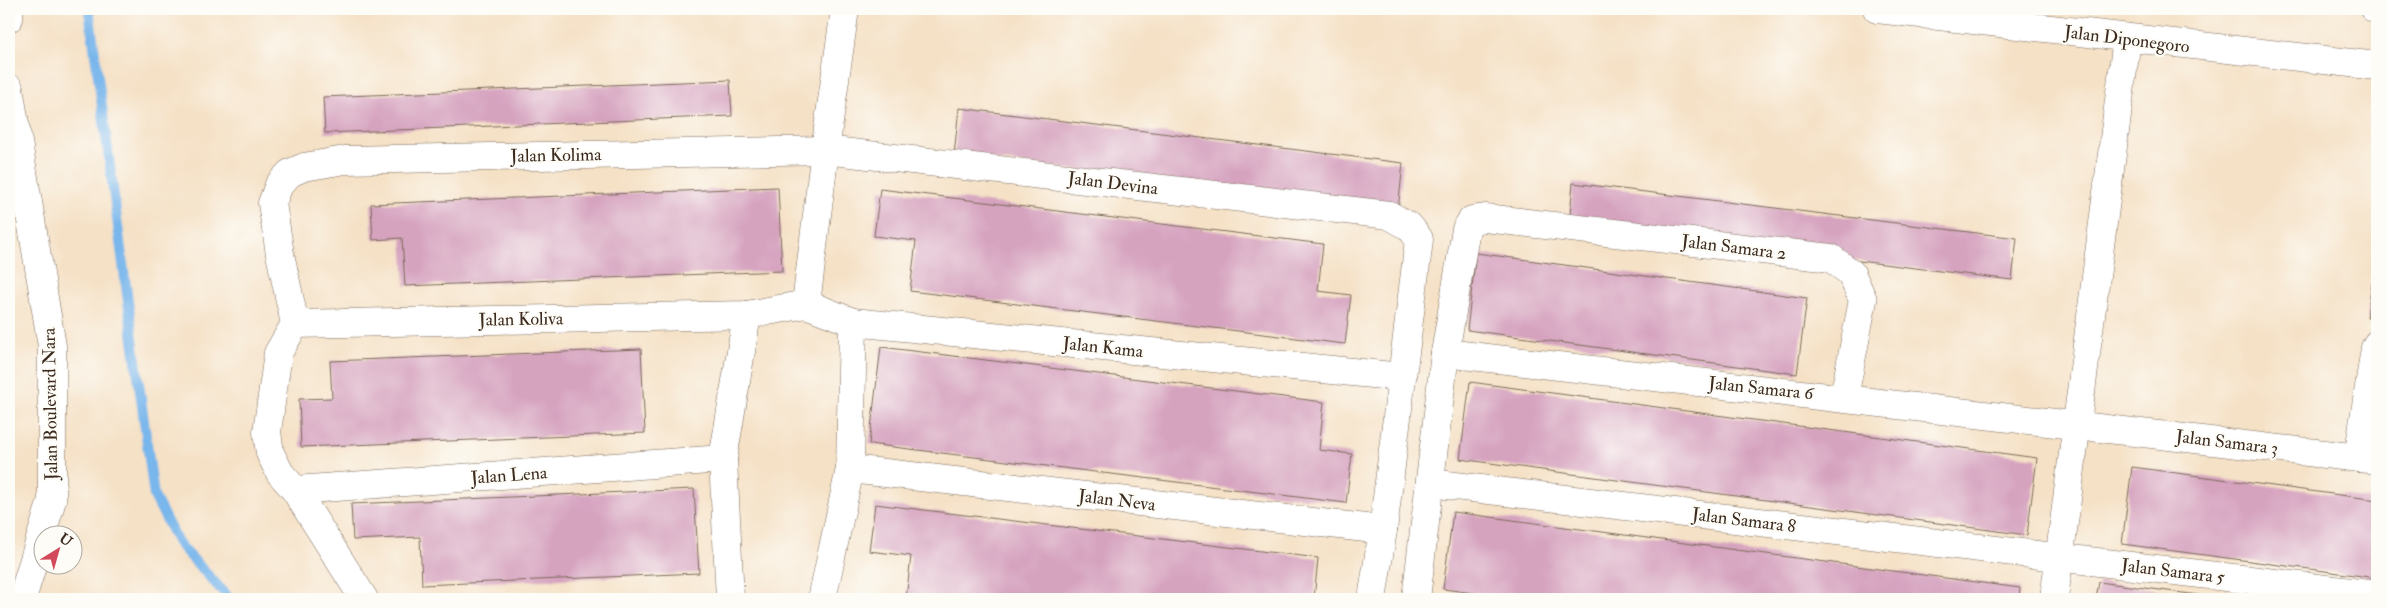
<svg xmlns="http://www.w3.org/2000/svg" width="2386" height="608" viewBox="0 0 2386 608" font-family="'IM FELL Double Pica',serif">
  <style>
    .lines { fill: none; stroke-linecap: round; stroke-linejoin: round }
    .stream { stroke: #78b6eb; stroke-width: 10 }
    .building { fill: #d6a3bf }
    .minor-casing { stroke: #7c6a59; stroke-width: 29 }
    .minor { stroke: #fff; stroke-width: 28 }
    .labels { text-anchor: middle; stroke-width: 4.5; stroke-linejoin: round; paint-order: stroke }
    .street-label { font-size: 18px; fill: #3b2a1e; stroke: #fdfcf7 }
  </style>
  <rect width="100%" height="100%" fill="#fdfcf7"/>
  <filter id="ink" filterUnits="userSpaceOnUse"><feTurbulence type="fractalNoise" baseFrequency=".02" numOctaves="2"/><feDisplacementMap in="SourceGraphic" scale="10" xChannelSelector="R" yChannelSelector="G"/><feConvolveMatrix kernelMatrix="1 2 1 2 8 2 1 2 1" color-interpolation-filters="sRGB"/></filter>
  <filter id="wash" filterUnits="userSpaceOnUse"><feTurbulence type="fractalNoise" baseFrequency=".0096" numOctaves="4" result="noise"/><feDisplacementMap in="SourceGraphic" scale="20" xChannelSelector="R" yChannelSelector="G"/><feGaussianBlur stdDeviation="1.12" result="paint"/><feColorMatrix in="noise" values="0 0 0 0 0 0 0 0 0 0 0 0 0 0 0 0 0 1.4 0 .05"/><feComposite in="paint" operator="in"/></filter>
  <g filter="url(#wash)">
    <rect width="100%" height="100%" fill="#f5e1c6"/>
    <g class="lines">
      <!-- stream -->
      <path class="stream" d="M89,9L154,496L178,543L230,599"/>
    </g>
    <g id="blocks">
      <!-- building -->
      <g class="building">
        <path d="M730,80L732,116L325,133L323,97Z"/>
        <path d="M959,108L1403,163L1398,210L954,155Z"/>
        <path d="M1573,183L2017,238L2012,280L1569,225Z"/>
        <path d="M778,187L782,271L405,286L402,238L373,240L371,204Z"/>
        <path d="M880,189L1323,244L1318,291L1351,295L1345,344L910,291L916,241L874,236Z"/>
        <path d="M1476,253L1807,298L1797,374L1467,330Z"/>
        <path d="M2372,283H2377V318L2367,317Z"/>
        <path d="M881,347L1324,402L1319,450L1352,454L1346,503L869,444Z"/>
        <path d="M641,349L645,433L301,447L299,399L332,398L330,361Z"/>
        <path d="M1470,382L2037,458L2027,535L1460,459Z"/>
        <path d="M2132,467L2377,500V578L2122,544Z"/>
        <path d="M694,489L699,573L422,585L420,537L353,540L351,504Z"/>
        <path d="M875,504L1318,558L1314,599H906L911,556L869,551Z"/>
        <path d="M1453,512L2020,588L2019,599H1521L1443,589Z"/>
        <path d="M2099,582L2221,598V599H2096Z"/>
      </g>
    </g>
  </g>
  <g filter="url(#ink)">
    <use href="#blocks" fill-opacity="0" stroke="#7c6a59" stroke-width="1"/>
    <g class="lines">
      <defs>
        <g id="minor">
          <path d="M1877,9L2377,66"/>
          <path d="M2375,9H2377"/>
          <path d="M9,18V9"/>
          <path d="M9,88L52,346V500L22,599"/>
          <path d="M806,304L853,322L1402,377"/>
          <path d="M806,304L825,150L845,9"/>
          <path d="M295,324L747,315L806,304"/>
          <path d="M1445,353L2377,460"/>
          <path d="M2358,458L2375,348L2377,344"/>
          <path d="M850,469L1383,530"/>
          <path d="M1430,483L2377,595"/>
          <path d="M295,490L723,459"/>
          <path d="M364,599L295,490L280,473L270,453L267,432L278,353L295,324L280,254L272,203L279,185L290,173L304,167L345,160L825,150L1389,215L1410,227L1419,239L1418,248L1383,530L1372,599"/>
          <path d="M730,599L723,459L747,315"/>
          <path d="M822,599L850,469L853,322"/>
          <path d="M1416,599L1445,353L1466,229L1472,220L1485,218L1831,258L1851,273L1863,300L1844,397"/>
          <path d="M2054,599L2127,39"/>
        </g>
      </defs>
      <!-- minor casing -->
      <use href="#minor" class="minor-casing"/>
      <!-- minor -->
      <use href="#minor" class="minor"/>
    </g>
  </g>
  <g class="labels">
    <!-- street labels -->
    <g class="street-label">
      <text transform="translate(2127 39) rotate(7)" y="6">Jalan Diponegoro</text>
      <text transform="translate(556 155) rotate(-1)" y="6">Jalan Kolima</text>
      <text transform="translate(1113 183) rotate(7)" y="6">Jalan Devina</text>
      <text transform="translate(1734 247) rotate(7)" y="6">Jalan Samara 2</text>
      <text transform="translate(521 319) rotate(-1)" y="6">Jalan Koliva</text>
      <text transform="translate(1103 347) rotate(6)" y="6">Jalan Kama</text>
      <text transform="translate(1761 388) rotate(6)" y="6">Jalan Samara 6</text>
      <text transform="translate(50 404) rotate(-91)" y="6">Jalan Boulevard Nara</text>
      <text transform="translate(2227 442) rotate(7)" y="6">Jalan Samara 3</text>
      <text transform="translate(509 475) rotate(-4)" y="6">Jalan Lena</text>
      <text transform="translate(1117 500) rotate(7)" y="6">Jalan Neva</text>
      <text transform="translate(1744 520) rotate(7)" y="6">Jalan Samara 8</text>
      <text transform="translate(2173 571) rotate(7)" y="6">Jalan Samara 5</text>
    </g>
  </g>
  <!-- margin -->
  <rect width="2386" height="608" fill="none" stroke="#fdfcf7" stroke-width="30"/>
  <!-- north arrow -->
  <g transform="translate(58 550) rotate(37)"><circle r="24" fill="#fdfcf7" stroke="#afa8a0"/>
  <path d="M0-4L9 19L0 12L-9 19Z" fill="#d1495b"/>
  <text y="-8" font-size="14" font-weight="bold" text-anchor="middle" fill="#3b2a1e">U</text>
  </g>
</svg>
